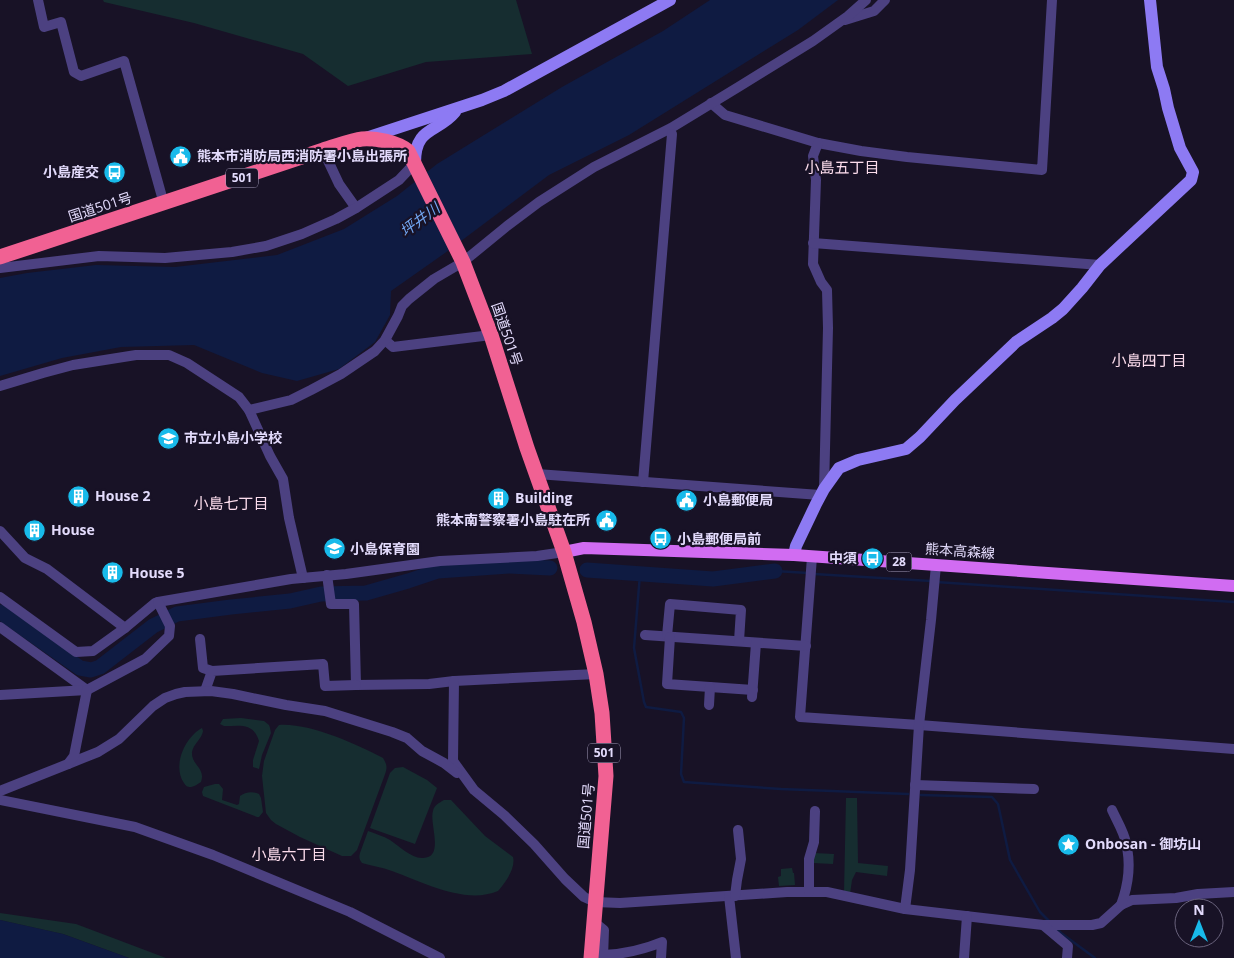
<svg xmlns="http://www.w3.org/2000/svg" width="1234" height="958" viewBox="0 0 1234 958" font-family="'Open Sans','Noto Sans JP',sans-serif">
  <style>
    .green { fill: #162d30 }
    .water { fill: #0f1b42 }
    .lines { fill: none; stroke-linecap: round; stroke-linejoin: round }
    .stream { stroke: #0f1b42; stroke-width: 2.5 }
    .river { stroke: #0f1b42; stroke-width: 15 }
    .street { stroke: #4c4181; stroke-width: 10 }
    .secondary { stroke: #8d7af3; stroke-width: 12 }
    .primary { stroke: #d16cf2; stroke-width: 12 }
    .highway { stroke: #f16193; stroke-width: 15 }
    .labels { text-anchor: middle; stroke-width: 4.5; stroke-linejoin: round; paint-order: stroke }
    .shield { fill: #181226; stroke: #a69fbc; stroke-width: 1 }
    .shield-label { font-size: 12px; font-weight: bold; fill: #e3dbfc }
    .poi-label { font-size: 14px; font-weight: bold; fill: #e3dbfc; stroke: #181226; text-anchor: start }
    .street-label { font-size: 14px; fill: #e3dbfc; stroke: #181226 }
    .neighbourhood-label { font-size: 15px; fill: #fcdcec; stroke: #181226 }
    .water-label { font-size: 15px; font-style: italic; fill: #72a6f2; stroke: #181226 }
  </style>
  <rect width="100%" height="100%" fill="#181226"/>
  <!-- green -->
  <g class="green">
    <path d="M103,0H516L532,54L426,62L348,86L303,54L194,23L104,2Z"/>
    <path d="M241,718L264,721L269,725L270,728L271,733L262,755L259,769L253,767V760L259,741C253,722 240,726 224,726L220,724L223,719Z"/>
    <path d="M279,725C311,723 355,744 383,758C388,766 387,769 384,777L357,850L351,856H342L300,837L276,824L271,820L266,813L262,776L264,761L275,730Z"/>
    <path d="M202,728L203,731C202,739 193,744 192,752C191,765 206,768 201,782C199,783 194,787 191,787C187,787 186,786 184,783C172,766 185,737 202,728Z"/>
    <path d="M403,767L427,780L437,788L415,844L370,828L390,773L395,768Z"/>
    <path d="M215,784H219L223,789L222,800L237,805L239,804L240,796C245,792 253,791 259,794L261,798L263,812L259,817H257L203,796L202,792L204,787Z"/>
    <path d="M846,798H857L858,863L888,866L887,876L856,872L852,880L850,894L844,893Z"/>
    <path d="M444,800H451L485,836L513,857C516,868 505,883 498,891C465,905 423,882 392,871C382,867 372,866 362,863C359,859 359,857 360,853L368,831C376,834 383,836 390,840C399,846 412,859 423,858C445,858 429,823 433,811C434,805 439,803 444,800Z"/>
    <path d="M814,853L834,854L833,864L813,863Z"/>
    <path d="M792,868L793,873H794L795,885L779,886L778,877L781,876V869Z"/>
    <path d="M0,913L76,924L166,958H129L63,934L0,920Z"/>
  </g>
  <!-- water -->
  <g class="water">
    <path d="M710,0H838L798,30L629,135L549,175L445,253L391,291L390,315L375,342L339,369L297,381L262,373L194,345L121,347L62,358L0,376V278L27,273L96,265L175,267L277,255L344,229L397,196L437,164L562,87L663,31Z"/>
    <path d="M0,920L63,934L129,958H0Z"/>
  </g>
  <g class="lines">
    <!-- stream -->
    <g class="stream">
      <path d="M775,571L808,573"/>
      <path d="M640,574L634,648L644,702L646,707L681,712L684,718L681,774L684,782L781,789L908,794"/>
      <path d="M814,574L931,581"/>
      <path d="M936,582L1234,602"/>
      <path d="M921,795L992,797L998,804L1010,860L1040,912L1049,921"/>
      <path d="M1057,929L1061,933L1095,958"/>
    </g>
    <!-- river -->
    <g class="river">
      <path d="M587,570L713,579L775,571"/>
      <path d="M0,612L80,668L91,670L100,667L153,626L177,614L231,607L290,601L321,594L366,593L408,581L438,571L509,566L550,568"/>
    </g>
    <!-- street -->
    <g class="street">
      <path d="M38,0L44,27L61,22L74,72L81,76L124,61L164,204"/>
      <path d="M845,20L874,11L885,0"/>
      <path d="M711,103L725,115L818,143L861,151L907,157L1042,170L1052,0"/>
      <path d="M818,143L813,156L816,180L813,264L821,282L827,290L828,328L824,489"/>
      <path d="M323,150L339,184L356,208"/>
      <path d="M813,243L1100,265"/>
      <path d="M0,268L99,256L165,258L232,252L266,246L302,234L336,219L356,208L399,180L415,163"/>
      <path d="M385,340L393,347L491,335"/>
      <path d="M0,386L43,373L73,365L136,355H169L187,363L239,397L249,410L270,456L283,479L289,518L303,578"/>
      <path d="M249,410L291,400L311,390L341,374L375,351L385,340L398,316L402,306L409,299L434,279L463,262L507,226L539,202L594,167L671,128L740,86L813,41L848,16L866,0"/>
      <path d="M537,474L820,495"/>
      <path d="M643,482L672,134"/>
      <path d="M0,531L25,558L47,569L125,628"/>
      <path d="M812,557L800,717L919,725L1234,749"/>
      <path d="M327,575L331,604H354L356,685L429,684L454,681L596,674"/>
      <path d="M0,597L76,652L93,651L125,628L155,603L158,602L291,579L346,574L440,561L537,556L564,552"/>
      <path d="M0,627L87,690"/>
      <path d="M645,635L806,646"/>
      <path d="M667,636L670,604L741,610L739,641"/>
      <path d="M670,637L667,684L753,690"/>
      <path d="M200,639L203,668L212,671"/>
      <path d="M454,681L453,761L474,790L504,815L534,844L565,879L584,897L595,902L620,903L787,892H827L905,909L1043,925H1092L1101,923L1121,905L1132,900L1176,898L1198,894L1234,892"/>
      <path d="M205,691L212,671L323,664L325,686L356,685"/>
      <path d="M0,695L87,690L145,659L169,636L170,626L158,602"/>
      <path d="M752,697L756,643"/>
      <path d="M709,705L710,687"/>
      <path d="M68,764L98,752L119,739L153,706L165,698L176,694L185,692L211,691L233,694L286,705L325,711L392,732L407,738L422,751L444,763L457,773"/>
      <path d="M915,785L1034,789"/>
      <path d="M0,791L68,764L74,756L87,690"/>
      <path d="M0,800L135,827L213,855L350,912L440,958"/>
      <path d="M1112,810C1117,821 1124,832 1126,843C1131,863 1128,886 1121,905"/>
      <path d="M809,892V859L814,842L815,811"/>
      <path d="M729,896L736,958"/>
      <path d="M735,896L737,880L741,859L738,830"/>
      <path d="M905,909L910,870L919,725L931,620L936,565"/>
      <path d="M593,921L604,930L603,958"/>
      <path d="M1043,925L1068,946L1067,958"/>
      <path d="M603,955C623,954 643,950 662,942L661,958"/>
      <path d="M964,958L967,916"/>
    </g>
    <!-- secondary -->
    <g class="secondary">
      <path d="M366,138L482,100L504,91L670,0"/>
      <path d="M415,163C415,126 438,133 455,112"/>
      <path d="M794,555L796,546L816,504L824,489L839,468L858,460L906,449L920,437L955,400L1016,342L1052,318L1063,309L1082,288L1100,265L1191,180L1193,172L1180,148L1168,108L1164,89L1157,67L1150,0"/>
    </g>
    <!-- primary -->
    <path class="primary" d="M564,552L584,548L794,555L1234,586"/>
    <!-- highway -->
    <path class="highway" d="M0,257L323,150C334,147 352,140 362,139C376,138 397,142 408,151L463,262L491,335L527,448L564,552L584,622L596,674L602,713L606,776L591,958"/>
  </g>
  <!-- icons -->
  <defs>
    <symbol id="civic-disc" viewBox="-11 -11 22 22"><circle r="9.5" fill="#18baea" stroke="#181226"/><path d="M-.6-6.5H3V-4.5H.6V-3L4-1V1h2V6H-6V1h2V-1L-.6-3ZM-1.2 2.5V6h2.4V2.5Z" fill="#fff"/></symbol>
    <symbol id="bus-disc" viewBox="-11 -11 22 22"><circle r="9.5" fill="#18baea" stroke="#181226"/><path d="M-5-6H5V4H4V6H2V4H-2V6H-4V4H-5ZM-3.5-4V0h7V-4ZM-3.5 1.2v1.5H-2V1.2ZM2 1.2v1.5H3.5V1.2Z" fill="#fff"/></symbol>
    <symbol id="school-disc" viewBox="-11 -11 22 22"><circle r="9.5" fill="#18baea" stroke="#181226"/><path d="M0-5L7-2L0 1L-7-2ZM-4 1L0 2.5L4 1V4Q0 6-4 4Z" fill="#fff"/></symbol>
    <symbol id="building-disc" viewBox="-11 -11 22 22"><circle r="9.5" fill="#18baea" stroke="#181226"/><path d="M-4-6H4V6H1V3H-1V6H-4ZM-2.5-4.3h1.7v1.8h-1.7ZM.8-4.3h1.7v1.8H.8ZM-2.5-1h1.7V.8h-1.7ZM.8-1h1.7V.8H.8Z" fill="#fff"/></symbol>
    <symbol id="sight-disc" viewBox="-11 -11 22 22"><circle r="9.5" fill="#18baea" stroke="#181226"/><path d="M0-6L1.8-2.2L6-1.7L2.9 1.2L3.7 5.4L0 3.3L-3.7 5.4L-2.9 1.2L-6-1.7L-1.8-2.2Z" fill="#fff"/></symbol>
  </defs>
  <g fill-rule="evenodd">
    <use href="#civic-disc" x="168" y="144" width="25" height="25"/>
    <use href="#bus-disc" x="102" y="160" width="25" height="25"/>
    <use href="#school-disc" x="156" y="426" width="25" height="25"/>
    <use href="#building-disc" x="66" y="484" width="25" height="25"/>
    <use href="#building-disc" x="486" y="486" width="25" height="25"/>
    <use href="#civic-disc" x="674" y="488" width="25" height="25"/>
    <use href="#civic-disc" x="594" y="508" width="25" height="25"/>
    <use href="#building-disc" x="22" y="518" width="25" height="25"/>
    <use href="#bus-disc" x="648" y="526" width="25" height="25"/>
    <use href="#school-disc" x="322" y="536" width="25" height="25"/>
    <use href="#bus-disc" x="860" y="546" width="25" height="25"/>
    <use href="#building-disc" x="100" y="560" width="25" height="25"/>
    <use href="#sight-disc" x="1056" y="832" width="25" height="25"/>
  </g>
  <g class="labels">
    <!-- shield labels -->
    <g class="shield">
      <rect x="226" y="168.5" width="32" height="19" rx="4"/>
      <rect x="886.5" y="552.5" width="25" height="19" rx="4"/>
      <rect x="588" y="743.5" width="32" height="19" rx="4"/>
    </g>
    <g class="shield-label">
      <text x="242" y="182">501</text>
      <text x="899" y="566">28</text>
      <text x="604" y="757">501</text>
    </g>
    <!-- poi labels -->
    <g class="poi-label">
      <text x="197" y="161">熊本市消防局西消防署小島出張所</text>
      <text x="99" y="177" text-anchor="end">小島産交</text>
      <text x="184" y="443">市立小島小学校</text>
      <text x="95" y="501">House 2</text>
      <text x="515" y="503">Building</text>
      <text x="703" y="505">小島郵便局</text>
      <text x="590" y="525" text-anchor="end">熊本南警察署小島駐在所</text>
      <text x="51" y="535">House</text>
      <text x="677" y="544">小島郵便局前</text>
      <text x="350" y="554">小島保育園</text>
      <text x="857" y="563" text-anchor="end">中須</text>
      <text x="129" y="578">House 5</text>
      <text x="1085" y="849">Onbosan - 御坊山</text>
    </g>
    <!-- street labels -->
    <g class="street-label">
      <text transform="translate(100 207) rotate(-18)" y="5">国道501号</text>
      <text transform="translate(507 334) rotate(71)" y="5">国道501号</text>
      <text transform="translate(960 551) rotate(4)" y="5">熊本高森線</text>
      <text transform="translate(586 816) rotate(-85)" y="5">国道501号</text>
    </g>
    <!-- neighbourhood labels -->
    <g class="neighbourhood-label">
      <text x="842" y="173">小島五丁目</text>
      <text x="1149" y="366">小島四丁目</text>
      <text x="231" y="509">小島七丁目</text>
      <text x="289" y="860">小島六丁目</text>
    </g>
    <!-- water labels -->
    <g class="water-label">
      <text transform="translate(420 220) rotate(-37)" y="5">坪井川</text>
    </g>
  </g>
  <!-- north arrow -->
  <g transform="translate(1199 923)"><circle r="24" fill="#181226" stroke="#69627c"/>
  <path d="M0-4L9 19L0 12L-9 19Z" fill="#18baea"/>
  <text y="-8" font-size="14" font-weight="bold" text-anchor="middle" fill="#e3dbfc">N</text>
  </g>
</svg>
